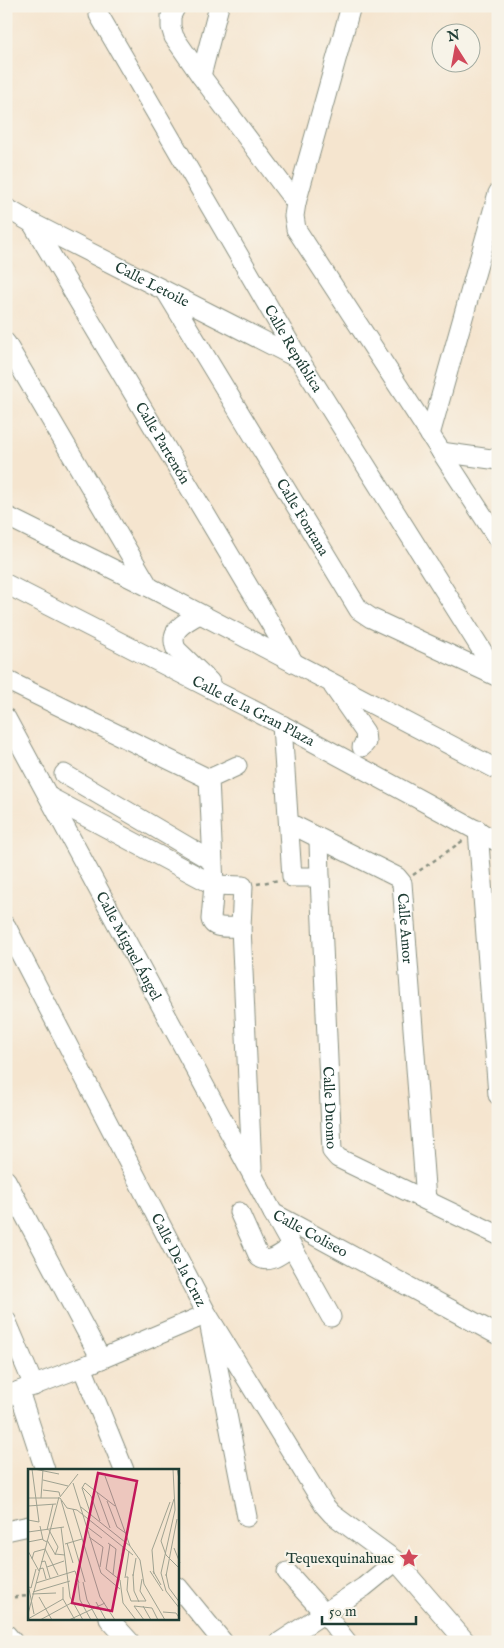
<svg xmlns="http://www.w3.org/2000/svg" width="504" height="1648" viewBox="0 0 504 1648" font-family="'IM FELL English',serif">
  <style>
    .lines { fill: none; stroke-linecap: round; stroke-linejoin: round }
    .minor-casing { stroke: #8a9182; stroke-width: 21 }
    .path { stroke: #8a9182; stroke-width: 2.5; stroke-dasharray: 4 4; stroke-linecap: butt }
    .minor { stroke: #fff; stroke-width: 19 }
    .labels { text-anchor: middle; stroke-width: 4.5; stroke-linejoin: round; paint-order: stroke }
    .street-label { font-size: 15px; fill: #1f3d34; stroke: #f7f3e8 }
    .poi-label { font-size: 15px; fill: #1f3d34; stroke: #f7f3e8; text-anchor: end }
    .inset-road { fill: none; stroke: #9fa291; stroke-width: 1 }
    .view { fill: #c2185b; fill-opacity: 0.15; stroke: #c2185b; stroke-width: 2.5 }
    .inset-edge { fill: none; stroke: #1f3d34; stroke-width: 2.5 }
  </style>
  <rect width="100%" height="100%" fill="#f7f3e8"/>
  <filter id="ink" filterUnits="userSpaceOnUse"><feTurbulence type="fractalNoise" baseFrequency=".02" numOctaves="2"/><feDisplacementMap in="SourceGraphic" scale="10" xChannelSelector="R" yChannelSelector="G"/><feConvolveMatrix kernelMatrix="1 2 1 2 8 2 1 2 1" color-interpolation-filters="sRGB"/></filter>
  <filter id="wash" filterUnits="userSpaceOnUse"><feTurbulence type="fractalNoise" baseFrequency=".0096" numOctaves="4" result="noise"/><feDisplacementMap in="SourceGraphic" scale="20" xChannelSelector="R" yChannelSelector="G"/><feGaussianBlur stdDeviation="1.12" result="paint"/><feColorMatrix in="noise" values="0 0 0 0 0 0 0 0 0 0 0 0 0 0 0 0 0 1.4 0 .05"/><feComposite in="paint" operator="in"/></filter>
  <g filter="url(#wash)">
    <rect width="100%" height="100%" fill="#f5e5cf"/>
  </g>
  <g filter="url(#ink)">
    <g class="lines">
      <defs>
        <g id="minor">
          <path d="M176,6L171,16V27L174,37L201,76L296,203"/>
          <path d="M351,6L296,203L294,216L296,229L498,539"/>
          <path id="s1" d="M99,15L299,359L498,676"/>
          <path d="M201,76L219,6"/>
          <path id="s2" d="M6,208L32,223L299,359"/>
          <path id="s3" d="M32,223L294,663"/>
          <path id="s4" d="M167,293L359,610L371,618L498,677"/>
          <path d="M6,343L149,587"/>
          <path d="M430,435L498,193"/>
          <path d="M441,452L498,460"/>
          <path d="M6,516L149,587L498,770"/>
          <path id="s5" d="M6,584L282,725L498,842"/>
          <path d="M199,614C185,623 168,629 176,649L210,682"/>
          <path d="M6,680L209,779"/>
          <path d="M333,686L365,732L366,742L362,747"/>
          <path id="s6" d="M6,718L273,1213L498,1335"/>
          <path d="M282,725L292,877H320"/>
          <path d="M237,766L209,779L214,885L211,919C213,930 231,927 241,927"/>
          <path d="M64,774L212,861"/>
          <path d="M49,797L214,885L243,886L241,927L252,1168"/>
          <path id="s7" d="M289,823L397,877L402,883L426,1200"/>
          <path d="M478,830L498,1095"/>
          <path id="s8" d="M319,840L320,877L332,1151L338,1158L498,1235"/>
          <path id="s9" d="M6,926L207,1314L324,1505L332,1514L396,1561L466,1642"/>
          <path d="M6,1180L101,1359"/>
          <path d="M239,1212L259,1257C270,1265 281,1253 292,1247"/>
          <path d="M273,1213L331,1317"/>
          <path d="M6,1320L34,1386"/>
          <path d="M210,1327L247,1517"/>
          <path d="M82,1367L124,1470"/>
          <path d="M19,1391L45,1470"/>
          <path d="M6,1396L82,1367L207,1314"/>
          <path d="M6,1531L29,1526"/>
          <path d="M287,1572L324,1613L347,1642"/>
          <path d="M178,1587L223,1642"/>
          <path d="M109,1619L130,1642"/>
          <path d="M6,1634L13,1642"/>
          <path d="M280,1642L364,1587L396,1561"/>
        </g>
      </defs>
      <!-- minor casing -->
      <use href="#minor" class="minor-casing"/>
      <!-- path -->
      <g class="path">
        <path d="M413,875L464,840"/>
        <path d="M257,884L279,880"/>
        <path d="M6,1598L29,1596"/>
      </g>
      <!-- minor -->
      <use href="#minor" class="minor"/>
    </g>
  </g>
  <!-- icons -->
  <defs>
    <symbol id="sight-bare" viewBox="-9 -9 18 18"><path d="M0-6L1.8-2.2L6-1.7L2.9 1.2L3.7 5.4L0 3.3L-3.7 5.4L-2.9 1.2L-6-1.7L-1.8-2.2Z" fill="#d1495b" stroke="#f7f3e8" stroke-width="2.5" paint-order="stroke"/></symbol>
  </defs>
  <g fill-rule="evenodd">
    <use href="#sight-bare" x="395" y="1544" width="28" height="28"/>
  </g>
  <g class="labels">
    <!-- street labels -->
    <g class="street-label">
      <text dy="5" stroke="none"><textPath href="#s2" startOffset="165">Calle Letoile</textPath></text>
      <text dy="5" stroke="none"><textPath href="#s1" startOffset="386">Calle República</textPath></text>
      <text dy="5" stroke="none"><textPath href="#s3" startOffset="256">Calle Partenón</textPath></text>
      <text dy="5" stroke="none"><textPath href="#s4" startOffset="262">Calle Fontana</textPath></text>
      <text dy="5" stroke="none"><textPath href="#s5" startOffset="278">Calle de la Gran Plaza</textPath></text>
      <text dy="5" stroke="none"><textPath href="#s7" startOffset="174">Calle Amor</textPath></text>
      <text dy="5" stroke="none"><textPath href="#s6" startOffset="259">Calle Miguel Ángel</textPath></text>
      <text dy="5" stroke="none"><textPath href="#s8" startOffset="268">Calle Duomo</textPath></text>
      <text dy="5" stroke="none"><textPath href="#s6" startOffset="605">Calle Coliseo</textPath></text>
      <text dy="5" stroke="none"><textPath href="#s9" startOffset="376">Calle De la Cruz</textPath></text>
    </g>
    <!-- poi labels -->
    <g class="poi-label">
      <text x="394" y="1563">Tequexquinahuac</text>
    </g>
  </g>
  <!-- overview -->
  <g transform="translate(28 1469)">
    <rect width="151" height="151" fill="#f5e5cf"/>
    <path class="inset-road" d="M6,0L31,5M145,0L147,41L133,104L138,122L152,140M149,0L152,15M77,7L102,77L112,91L116,115L137,151M15,11L40,17M45,14L73,104L92,120M54,18L63,27L72,52M15,21L31,23L32,27M69,23L82,59M32,28L50,5M0,29H32L39,39L49,41L105,86M13,29L15,0M146,30L133,72L138,86L152,100M33,31L57,113M79,32L89,58L99,65M0,37L28,35M53,38L102,77M45,40L72,128L87,151M63,46L54,19L57,14L87,37M0,51L11,53L4,0M12,57L15,71L19,73M58,57L74,69M33,58L42,128L55,151M19,61L25,35M21,61L30,78L27,86M61,68L75,78L72,98M0,69V63L36,58M19,71L27,85L37,86M0,73L15,70M39,74L45,94M80,74L88,80L85,106M37,75L54,70M82,75L78,100L92,111L95,134L108,151M146,79L152,94M0,82L11,102M4,90L6,83L17,80L30,106M13,93L17,92L22,109M19,98L36,92M11,100L15,99L18,110M122,102L135,122M125,102L133,116M105,105L106,122L111,133M126,105L124,81L142,33M138,105L141,119L152,134M105,107L108,89M138,107L149,50M98,108H100L99,121L103,132H118L112,122L114,110M97,109L101,82M91,110L95,77M55,113L59,131L70,151M8,114L47,102L51,114M50,114L52,131L63,151M0,115L6,145M1,118L3,119L8,100M35,118V130L47,151M5,123L42,112M4,125L28,124M11,128L24,151M68,133L78,151M106,137L124,139L130,151M106,137L116,151M115,137L123,151M135,143L148,144L152,150M0,145L31,28M0,150L35,130M12,151L45,133M41,151L77,134"/>
    <path class="view" d="M70,4L109,12L84,142L44,134Z"/>
    <rect width="151" height="151" class="inset-edge"/>
  </g>
  <!-- margin -->
  <rect width="504" height="1648" fill="none" stroke="#f7f3e8" stroke-width="25"/>
  <!-- north arrow -->
  <g transform="translate(456 48) rotate(349)"><circle r="24" fill="#f7f3e8" stroke="#a1aaa0"/>
  <path d="M0-4L9 19L0 12L-9 19Z" fill="#d1495b"/>
  <text y="-8" font-size="14" font-weight="bold" text-anchor="middle" fill="#1f3d34">N</text>
  </g>
  <!-- scale -->
  <path d="M322 1616v8h94v-8" fill="none" stroke="#1f3d34" stroke-width="2.5"/>
  <text x="329" y="1616" font-size="15" fill="#1f3d34" stroke="#f7f3e8" stroke-width="4" paint-order="stroke">50 m</text>
</svg>
